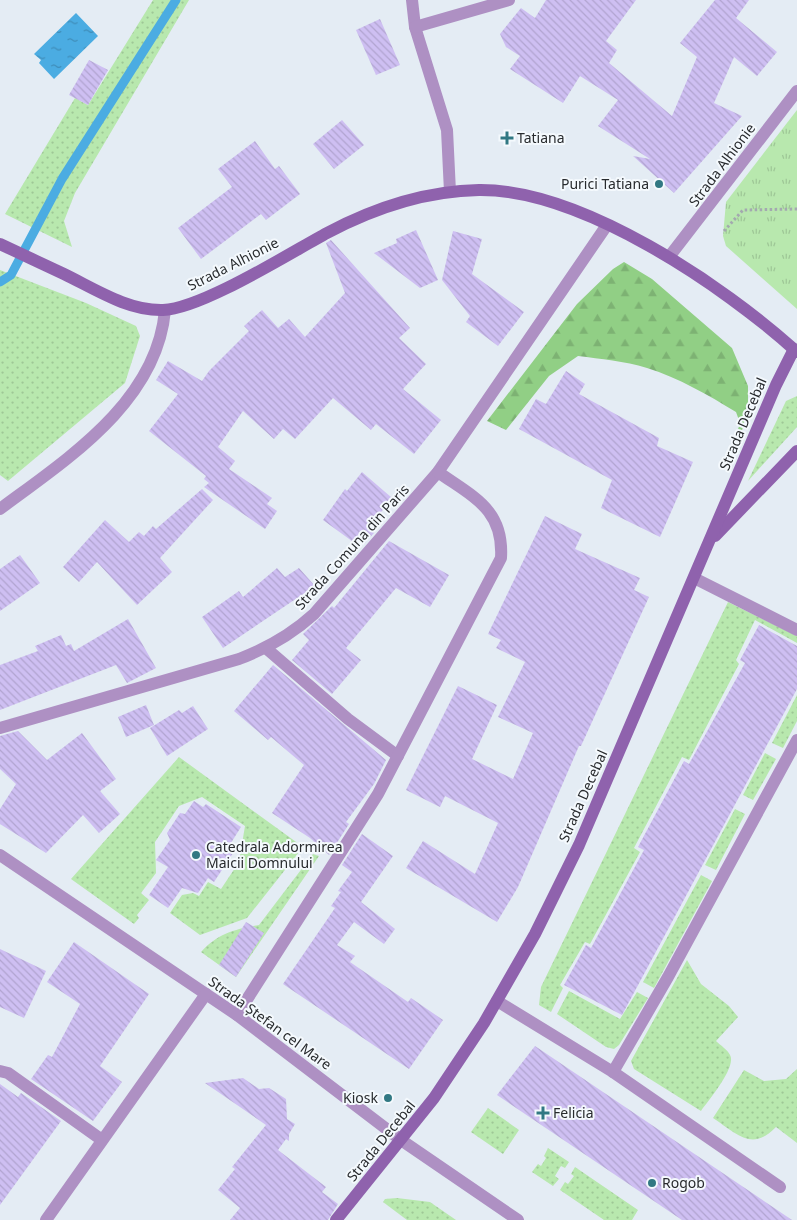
<svg xmlns="http://www.w3.org/2000/svg" width="797" height="1220" viewBox="0 0 797 1220" font-family="'Noto Sans',sans-serif">
  <style>
    .grass { fill: url(#grass-dots) }
    .forest { fill: url(#forest-firs) }
    .park { fill: url(#park-tufts) }
    .water { fill: url(#water-ripples) }
    .lines { fill: none; stroke-linecap: round; stroke-linejoin: round }
    .stream { stroke: #4bace2; stroke-width: 9 }
    .building { fill: url(#building-back-hatch) }
    .path { stroke: #a3a9af; stroke-width: 3; stroke-dasharray: 2.5 2.5; stroke-linecap: butt }
    .lane { stroke: #ae90c3; stroke-width: 12 }
    .street { stroke: #ae90c3; stroke-width: 12 }
    .secondary { stroke: #8f62ad; stroke-width: 12 }
    .poi-dot { fill: #317883; stroke: #f4f9fd; stroke-width: 2 }
    .labels { text-anchor: middle; stroke-width: 4; stroke-linejoin: round; paint-order: stroke }
    .poi-label { font-size: 14px; fill: #282b2e; stroke: #f4f9fd; text-anchor: start }
    .street-label { font-size: 14px; fill: #282b2e; stroke: #f4f9fd }
  </style>
  <defs>
    <pattern id="grass-dots" width="8" height="8" patternUnits="userSpaceOnUse" patternTransform="scale(1.25)"><rect width="8" height="8" fill="#b8e8ae"/><path d="M2 2h.1M6 6h.1" fill="none" stroke="#9ec796" stroke-width="1.8" stroke-linecap="round"/></pattern>
    <pattern id="forest-firs" width="22" height="20" patternUnits="userSpaceOnUse" patternTransform="scale(1.25)"><rect width="22" height="20" fill="#91cf85"/><path d="M5 1l3.5 6h-7zM16 11l3.5 6h-7z" fill="#7db273"/></pattern>
    <pattern id="park-tufts" width="24" height="20" patternUnits="userSpaceOnUse" patternTransform="scale(1.25)"><rect width="24" height="20" fill="#b8e8ae"/><path d="M3 7l-1-3M5 7V3M7 7l1-3M15 17l-1-3M17 17v-4M19 17l1-3" fill="none" stroke="#9ec796"/></pattern>
    <pattern id="water-ripples" width="26" height="14" patternUnits="userSpaceOnUse" patternTransform="scale(1.25)"><rect width="26" height="14" fill="#4bace2"/><path d="M2 4q2-2 4 0t4 0M15 11q2-2 4 0t4 0" fill="none" stroke="#3e8cb8"/></pattern>
    <pattern id="building-back-hatch" width="6" height="6" patternUnits="userSpaceOnUse" patternTransform="scale(1.25)"><rect width="6" height="6" fill="#cebff2"/><path d="M-1 5l2 2M0 0l6 6M5-1l2 2" fill="none" stroke="#b1a4d0"/></pattern>
  </defs>
  <rect width="100%" height="100%" fill="#e4ecf4"/>
  <!-- grass -->
  <g class="grass">
    <path d="M153,0H189L75,193L64,221L72,247L5,214L75,98L88,105Z"/>
    <path d="M0,270L86,303L136,326L140,336L125,383L8,481L0,475Z"/>
    <path d="M797,396V427L748,481L786,401Z"/>
    <path d="M728,602L797,636V643L755,620L736,660L739,664L689,760L682,757L634,848L640,852L590,944L585,942L560,985L563,988L551,1012L539,1005L541,987Z"/>
    <path d="M797,695V721L783,748L772,743Z"/>
    <path d="M765,753L776,759L753,800L743,795Z"/>
    <path d="M179,757L303,847L247,918L200,935L170,913L182,895L193,893L199,896L208,882L221,889L239,862L245,826L202,797L179,806L155,842L156,873L141,893L149,900L137,915L139,918L134,924L71,879Z"/>
    <path d="M735,809L745,814L716,870L705,865Z"/>
    <path d="M313,854L319,856L236,977L201,952C217,934 235,929 259,925Z"/>
    <path d="M701,875L712,881L654,988L643,982Z"/>
    <path d="M687,960L701,984L729,1006L738,1017L716,1041C720,1045 728,1050 730,1055C737,1067 708,1101 701,1111L634,1069L631,1061Z"/>
    <path d="M569,991L620,1019L637,992L648,998L619,1045L614,1049L606,1047L557,1014Z"/>
    <path d="M797,1069V1143L776,1127C752,1152 737,1134 713,1118L744,1070L764,1081L786,1079Z"/>
    <path d="M488,1108L519,1130L503,1154L471,1132Z"/>
    <path d="M548,1148L569,1162L565,1168L561,1166L555,1176L559,1179L553,1186L532,1172L538,1164L541,1166L546,1158L544,1156Z"/>
    <path d="M575,1167L638,1210L632,1220H604L560,1190L565,1182L568,1184L574,1176L571,1174Z"/>
    <path d="M397,1198L430,1202L456,1220H407L383,1202L385,1199Z"/>
  </g>
  <!-- forest -->
  <path class="forest" d="M624,262L652,279L732,348L748,386V406L738,447L731,451L740,423L736,412C708,395 679,378 647,368C624,361 601,359 578,356L549,376L506,430L487,421L577,304L613,269Z"/>
  <!-- park -->
  <path class="park" d="M797,110V309L726,246L723,236L726,202Z"/>
  <!-- water -->
  <path class="water" d="M76,13L98,36L54,79L39,63L41,60L34,54Z"/>
  <g class="lines">
    <!-- stream -->
    <path class="stream" d="M0,282L11,275L62,179L176,0"/>
  </g>
  <!-- building -->
  <g class="building">
    <path d="M546,0H636L606,41L617,50L609,63L672,116L697,57L680,43L715,0H749L736,18L777,52L757,76L734,57L714,103L742,116L674,193L633,156L650,159L598,126L618,100L580,76L563,103L510,69L520,56L506,47L500,34L521,8L535,18Z"/>
    <path d="M380,19L400,65L376,75L356,30Z"/>
    <path d="M89,60L108,70L88,105L69,95Z"/>
    <path d="M342,120L364,145L334,169L313,144Z"/>
    <path d="M255,141L275,169L279,166L300,194L266,220L261,214L201,259L178,228L232,187L218,169Z"/>
    <path d="M416,230L438,280L420,288L374,253L397,243L396,239Z"/>
    <path d="M453,231L482,239L472,274L524,312L498,346L466,322L470,316L442,280Z"/>
    <path d="M331,240L410,328L399,338L426,364L403,389L441,420L414,454L376,424L371,430L333,398L295,439L283,429L274,439L243,411L218,447L235,461L229,469L272,498L267,504L277,511L265,529L204,487L209,483L204,479L206,476L149,431L178,394L156,380L168,361L202,381L209,371L249,331L244,326L262,310L278,328L289,319L305,337L345,293L326,243Z"/>
    <path d="M566,371L585,384L579,394L659,438L657,446L693,462L660,537L601,508L612,480L519,429L536,399L546,404Z"/>
    <path d="M362,472L392,498L368,529L374,533L364,544L360,539L356,544L323,520L345,489L347,491Z"/>
    <path d="M202,489L213,500L160,558L172,572L137,605L97,562L79,582L63,567L105,520L129,542L139,532L144,536L153,526L156,529Z"/>
    <path d="M545,516L582,534L575,549L640,578L634,590L649,597L581,746H579L518,887L497,922L406,868L423,841L475,874L498,823L445,796L440,807L406,790L458,686L497,705L472,759L513,779L533,733L498,717L525,662L496,648L501,640L488,634Z"/>
    <path d="M389,541L449,575L430,607L396,588L346,648L361,660L332,694L292,660L309,640L303,634L332,606L334,608Z"/>
    <path d="M20,555L40,583L0,611V569Z"/>
    <path d="M277,568L285,577L299,568L315,586L223,648L202,617L239,591L243,597Z"/>
    <path d="M128,619L156,668L127,683L116,665L0,710V665L38,651L35,646L61,635L66,646L71,644L74,651Z"/>
    <path d="M759,625L797,646V689L622,1015L564,985L586,945L591,948L644,850L638,847L684,761L689,764L745,663L740,660Z"/>
    <path d="M273,665L386,760L374,784L346,822L349,824L329,855L310,838L272,813L304,765L271,737L268,740L234,711Z"/>
    <path d="M146,705L154,725L126,737L118,717Z"/>
    <path d="M193,706L208,729L167,756L150,728L179,710L182,713Z"/>
    <path d="M18,731L47,760L82,733L116,779L100,791L120,814L99,833L83,815L46,853L0,824V809L16,784L0,769V736Z"/>
    <path d="M194,801L203,807L206,804L241,827L229,846L235,850L214,882L208,878L198,893L182,888L168,908L149,895L168,867L156,860L170,840L167,833L180,813L185,814Z"/>
    <path d="M362,834L393,856L361,902L395,929L384,944L354,922L337,945L355,956L350,962L408,1002L411,998L443,1020L409,1069L283,984L335,908L331,906L341,892L338,891L352,872L342,865Z"/>
    <path d="M246,922L264,933L236,977L219,965Z"/>
    <path d="M74,942L149,994L100,1066L122,1082L93,1121L31,1079L48,1055L52,1057L80,1004L47,982Z"/>
    <path d="M0,949L46,971L24,1018L0,1007Z"/>
    <path d="M535,1046L792,1220H682L497,1095Z"/>
    <path d="M243,1078L259,1089L269,1088L286,1099L287,1119L295,1124L289,1134V1141L286,1139L278,1150L326,1187L322,1192L338,1204L328,1220H230L240,1208L218,1190L235,1169L232,1167L266,1125L205,1083Z"/>
    <path d="M0,1084L18,1097L21,1093L61,1121L0,1205Z"/>
  </g>
  <g class="lines">
    <!-- path -->
    <path class="path" d="M724,231L743,210L797,209"/>
    <!-- lane -->
    <g class="lane">
      <path d="M694,578L797,630"/>
      <path d="M267,649L348,719L398,756"/>
      <path d="M497,1001L613,1072L780,1187"/>
      <path d="M0,1071L8,1073L102,1140"/>
      <path d="M613,1072L668,977L797,740"/>
    </g>
    <!-- street -->
    <g class="street">
      <path d="M412,0L415,27L447,130L450,192"/>
      <path d="M415,27L509,0"/>
      <path d="M669,257L797,91"/>
      <path d="M0,509C67,459 157,402 165,310"/>
      <path d="M0,728L239,659C268,648 291,635 314,614L438,472L607,225"/>
      <path d="M0,855L237,1015L401,1140L518,1220"/>
      <path d="M237,1015L378,794L501,558C504,509 473,497 438,472"/>
      <path d="M46,1220L206,994"/>
    </g>
    <!-- secondary -->
    <g class="secondary">
      <path d="M0,244C21,254 43,264 64,274C95,289 128,311 163,310C201,309 290,253 327,233C374,208 425,191 479,190C581,189 723,285 797,352"/>
      <path d="M715,536L797,451"/>
      <path d="M336,1220L434,1098L484,1023L535,934L579,845L776,385L794,349"/>
    </g>
  </g>
  <!-- markers -->
  <g class="poi-dot">
    <path d="M504.5 130.5h5v5h5v5h-5v5h-5v-5h-5v-5h5z"/>
    <circle cx="659" cy="184" r="5"/>
    <circle cx="196" cy="855" r="5"/>
    <circle cx="388" cy="1098" r="5"/>
    <path d="M540.5 1105.5h5v5h5v5h-5v5h-5v-5h-5v-5h5z"/>
    <circle cx="652" cy="1183" r="5"/>
  </g>
  <g class="labels">
    <!-- poi labels -->
    <g class="poi-label">
      <text x="517" y="143">Tatiana</text>
      <text x="649" y="189" text-anchor="end">Purici Tatiana</text>
      <text x="206" y="852">Catedrala Adormirea<tspan x="206" dy="16">Maicii Domnului</tspan></text>
      <text x="378" y="1103" text-anchor="end">Kiosk</text>
      <text x="553" y="1118">Felicia</text>
      <text x="662" y="1188">Rogob</text>
    </g>
    <!-- street labels -->
    <g class="street-label">
      <text transform="translate(722 165) rotate(-53)" y="5">Strada Alhionie</text>
      <text transform="translate(233 264) rotate(-27)" y="5">Strada Alhionie</text>
      <text transform="translate(743 424) rotate(-67)" y="5">Strada Decebal</text>
      <text transform="translate(352 547) rotate(-48)" y="5">Strada Comuna din Paris</text>
      <text transform="translate(583 796) rotate(-66)" y="5">Strada Decebal</text>
      <text transform="translate(270 1023) rotate(36)" y="5">Strada Ștefan cel Mare</text>
      <text transform="translate(381 1141) rotate(-51)" y="5">Strada Decebal</text>
    </g>
  </g>
</svg>
